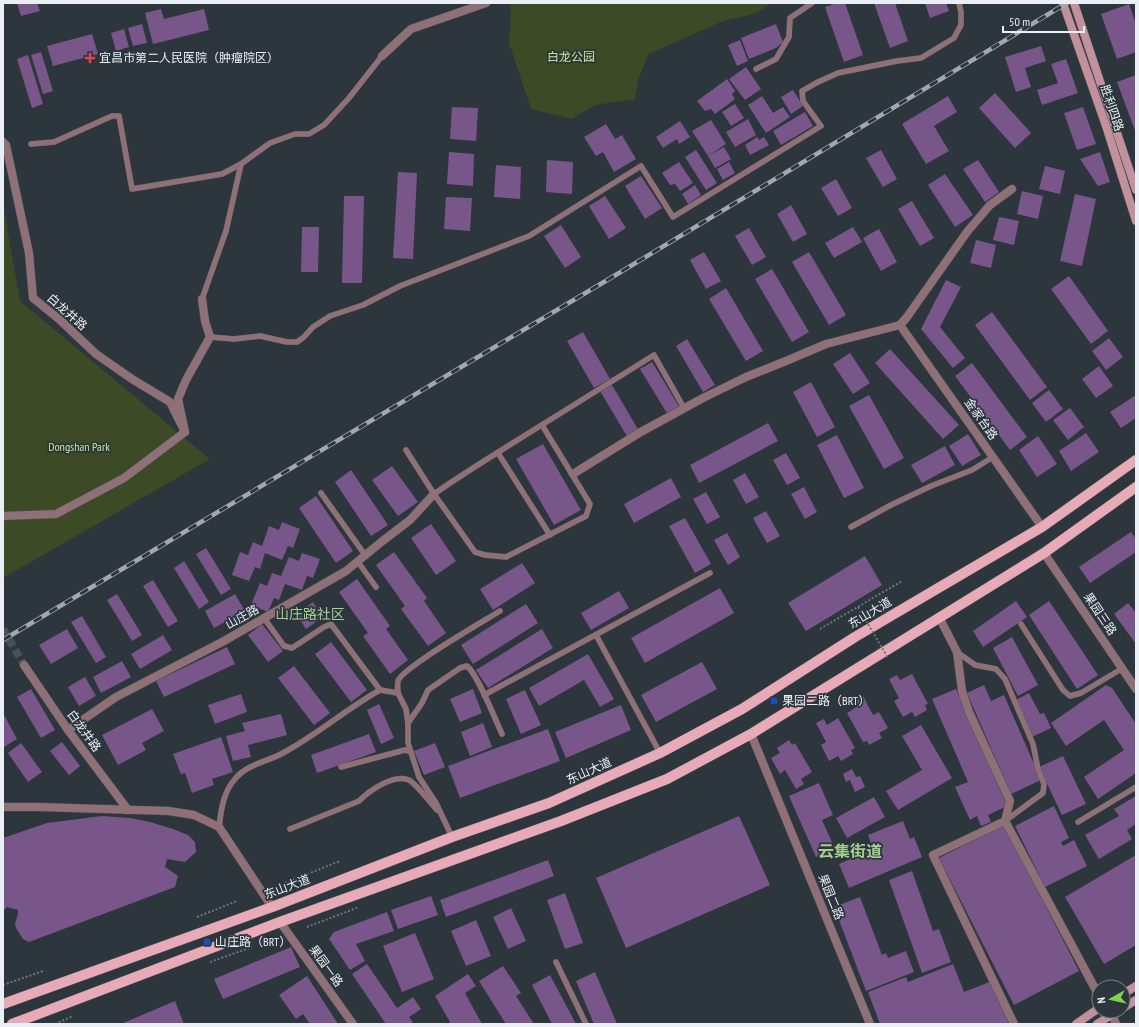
<svg xmlns="http://www.w3.org/2000/svg" width="1139" height="1027" viewBox="0 0 1139 1027" font-family="'PT Sans Narrow','Noto Sans SC',sans-serif">
  <style>
    .green { fill: #3c4a25 }
    .building { fill: #795689 }
    .lines { fill: none; stroke-linecap: round; stroke-linejoin: round }
    .minor-tunnel { stroke: #495158; stroke-width: 8; stroke-dasharray: 8 4; stroke-linecap: butt }
    .service-casing { stroke: #4b535a; stroke-width: 6 }
    .minor-casing { stroke: #4b535a; stroke-width: 9 }
    .tertiary-casing { stroke: #4b535a; stroke-width: 9 }
    .secondary-casing { stroke: #4b535a; stroke-width: 9 }
    .primary-casing { stroke: #4b535a; stroke-width: 11 }
    .path { stroke: #6d757c; stroke-width: 2; stroke-dasharray: 2 2; stroke-linecap: butt }
    .service { stroke: #8f7076; stroke-width: 5.5 }
    .minor { stroke: #8f7076; stroke-width: 8 }
    .tertiary { stroke: #8f7076; stroke-width: 8 }
    .secondary { stroke: #c2919b; stroke-width: 8 }
    .primary { stroke: #e9aab7; stroke-width: 10 }
    .rail-casing { stroke: #a1a8ae; stroke-width: 4.5 }
    .rail { stroke: #2d353d; stroke-width: 3; stroke-dasharray: 9; stroke-linecap: butt }
    .path-bridge { stroke: #6d757c; stroke-width: 2; stroke-dasharray: 2 2; stroke-linecap: butt }
    .health-dot { fill: #e0444e; stroke: #2d353d; stroke-width: 1.5 }
    .transit-dot { fill: #1a4fb4; stroke: #2d353d; stroke-width: 1.5 }
    .labels { text-anchor: middle; stroke-width: 3.5; stroke-linejoin: round; paint-order: stroke }
    .park-label { font-size: 12px; fill: #c5e68e; stroke: #2d353d }
    .poi-label { font-size: 12px; fill: #e9eff4; stroke: #2d353d; text-anchor: start }
    .street-label { font-size: 12px; fill: #e9eff4; stroke: #2d353d }
    .quarter-label { font-size: 14px; fill: #a5cf8e; stroke: #2d353d }
    .district-label { font-size: 16px; font-weight: bold; fill: #a5cf8e; stroke: #2d353d }
  </style>
  <rect width="100%" height="100%" fill="#2d353d"/>
  <!-- green -->
  <g class="green">
    <path d="M511,3H772L754,14L723,21L649,54L639,77L635,99L595,105L572,119L531,109L509,43Z"/>
    <path d="M3,204L20,301L210,459L3,578Z"/>
  </g>
  <!-- building -->
  <g class="building">
    <path d="M17,3H37L40,11L21,16Z"/>
    <path d="M837,3H845L863,55L844,62L825,7Z"/>
    <path d="M874,3H895L908,41L890,48Z"/>
    <path d="M925,3H946L949,11L930,18Z"/>
    <path d="M1129,4L1136,24V52L1117,59L1101,14Z"/>
    <path d="M161,9L164,19L204,9L209,30L153,44L145,13Z"/>
    <path d="M142,24L147,43L133,46L128,28Z"/>
    <path d="M776,24L783,42L776,48L749,59L741,38Z"/>
    <path d="M124,29L129,47L116,51L111,33Z"/>
    <path d="M92,34L98,54L53,66L47,46Z"/>
    <path d="M740,40L748,61L737,66L728,45Z"/>
    <path d="M1041,46L1046,61L1025,68L1031,87L1016,92L1005,57Z"/>
    <path d="M41,52L53,91L43,94L31,55Z"/>
    <path d="M28,55L43,104L32,108L17,59Z"/>
    <path d="M1066,59L1078,93L1042,105L1037,90L1058,83L1051,64Z"/>
    <path d="M746,67L761,89L745,100L729,79Z"/>
    <path d="M1136,75V133L1117,82Z"/>
    <path d="M727,79L735,91L732,94L735,99L715,114L711,109L705,111L697,101Z"/>
    <path d="M793,90L803,106L791,114L781,97Z"/>
    <path d="M995,93L1031,133L1015,148L979,108Z"/>
    <path d="M762,96L773,113L783,107L790,117L766,133L748,105Z"/>
    <path d="M948,96L957,112L934,126L949,151L926,164L902,124Z"/>
    <path d="M735,104L744,118L731,126L722,112Z"/>
    <path d="M452,107L478,108L476,141L450,139Z"/>
    <path d="M1083,107L1096,144L1077,150L1064,113Z"/>
    <path d="M805,112L813,126L781,145L773,131Z"/>
    <path d="M748,119L756,135L735,147L726,132Z"/>
    <path d="M711,120L726,144L708,156L692,131Z"/>
    <path d="M680,121L690,137L679,144L677,139L663,148L656,137Z"/>
    <path d="M606,124L615,139L622,135L636,159L614,172L603,152L596,156L584,137Z"/>
    <path d="M757,137L759,140L764,137L769,145L750,155L745,145Z"/>
    <path d="M724,147L731,159L715,168L708,156Z"/>
    <path d="M696,150L717,183L706,190L685,157Z"/>
    <path d="M881,150L897,179L883,187L866,158Z"/>
    <path d="M449,152L474,154L473,186L447,184Z"/>
    <path d="M1100,152L1110,182L1098,186L1080,159Z"/>
    <path d="M547,160L573,162L572,194L546,192Z"/>
    <path d="M978,160L999,192L985,202L963,169Z"/>
    <path d="M679,162L693,183L680,191L675,184L670,185L662,173Z"/>
    <path d="M729,162L735,173L723,180L717,169Z"/>
    <path d="M496,165L521,167L520,199L494,197Z"/>
    <path d="M1045,166L1065,171L1060,194L1039,189Z"/>
    <path d="M398,172L417,173L413,259L393,258Z"/>
    <path d="M945,174L973,215L955,227L928,185Z"/>
    <path d="M641,176L662,208L645,219L625,186Z"/>
    <path d="M836,179L852,208L838,216L821,188Z"/>
    <path d="M695,185L701,195L688,204L682,194Z"/>
    <path d="M1022,191L1043,196L1038,219L1017,214Z"/>
    <path d="M1075,194L1096,199L1082,266L1060,261Z"/>
    <path d="M344,196H364L362,283H342Z"/>
    <path d="M605,196L626,228L609,239L589,206Z"/>
    <path d="M446,197L472,198L470,231L444,229Z"/>
    <path d="M912,201L934,238L920,246L898,209Z"/>
    <path d="M791,205L807,234L793,242L777,214Z"/>
    <path d="M999,217L1019,221L1014,245L993,240Z"/>
    <path d="M561,225L581,257L565,268L544,236Z"/>
    <path d="M302,227H319L318,272H301Z"/>
    <path d="M853,227L862,242L834,258L825,243Z"/>
    <path d="M749,228L766,257L752,265L735,236Z"/>
    <path d="M879,229L897,262L881,271L863,238Z"/>
    <path d="M976,240L996,245L991,268L970,263Z"/>
    <path d="M704,252L721,281L706,289L690,260Z"/>
    <path d="M809,252L846,315L829,325L792,262Z"/>
    <path d="M772,269L809,332L792,342L755,279Z"/>
    <path d="M1069,276L1108,331L1091,344L1051,289Z"/>
    <path d="M946,280L961,287L940,327L965,358L953,368L921,329Z"/>
    <path d="M726,288L763,351L746,361L709,299Z"/>
    <path d="M992,312L1047,387L1030,400L975,325Z"/>
    <path d="M583,332L610,379L594,388L567,341Z"/>
    <path d="M1109,338L1123,357L1106,370L1092,351Z"/>
    <path d="M687,339L715,385L703,392L676,346Z"/>
    <path d="M890,349L959,425L943,439L875,363Z"/>
    <path d="M850,353L870,383L853,394L833,364Z"/>
    <path d="M652,362L680,408L668,415L640,369Z"/>
    <path d="M972,363L1027,437L1010,450L955,376Z"/>
    <path d="M1099,366L1113,386L1096,398L1082,379Z"/>
    <path d="M811,382L835,427L817,437L793,392Z"/>
    <path d="M612,385L639,431L628,438L600,391Z"/>
    <path d="M1049,390L1063,409L1046,422L1032,403Z"/>
    <path d="M869,395L904,458L884,469L849,406Z"/>
    <path d="M1136,395V418L1121,428L1110,412Z"/>
    <path d="M1070,408L1084,427L1068,440L1053,420Z"/>
    <path d="M768,423L778,441L699,483L690,465Z"/>
    <path d="M1086,433L1099,452L1071,471L1059,451Z"/>
    <path d="M968,434L981,455L962,466L949,446Z"/>
    <path d="M837,435L864,488L844,498L817,445Z"/>
    <path d="M1038,436L1057,464L1037,477L1019,450Z"/>
    <path d="M543,444L581,510L554,525L516,459Z"/>
    <path d="M945,446L955,465L922,483L911,465Z"/>
    <path d="M786,453L800,478L787,485L773,460Z"/>
    <path d="M392,466L418,502L398,516L372,480Z"/>
    <path d="M351,470L388,525L371,536L335,482Z"/>
    <path d="M745,473L759,497L746,504L733,480Z"/>
    <path d="M671,478L681,497L634,523L624,504Z"/>
    <path d="M804,487L817,512L805,519L791,494Z"/>
    <path d="M706,492L720,517L707,524L693,499Z"/>
    <path d="M316,496L353,551L336,563L299,508Z"/>
    <path d="M766,511L780,536L767,543L753,518Z"/>
    <path d="M685,518L711,564L695,573L669,526Z"/>
    <path d="M282,522L300,529L293,548L288,546L282,560L265,553L260,569L255,567L249,581L232,575L240,552L248,555L253,542L262,546L269,526L279,530Z"/>
    <path d="M431,524L456,561L436,575L411,538Z"/>
    <path d="M1131,532L1136,539V552L1090,583L1079,567Z"/>
    <path d="M727,533L740,557L728,565L714,540Z"/>
    <path d="M206,548L231,589L221,595L196,554Z"/>
    <path d="M394,552L427,598L424,601L446,633L428,646L401,609L405,606L376,565Z"/>
    <path d="M302,553L320,559L313,578L307,576L302,590L285,584L279,600L274,598L268,612L251,605L260,583L267,586L272,573L281,576L289,557L299,561Z"/>
    <path d="M865,556L882,585L806,631L788,603Z"/>
    <path d="M184,561L209,602L199,609L174,568Z"/>
    <path d="M522,563L535,583L493,610L480,589Z"/>
    <path d="M357,579L390,626L386,629L408,660L390,674L363,636L368,633L339,592Z"/>
    <path d="M153,580L178,621L168,627L143,586Z"/>
    <path d="M720,588L734,613L645,663L631,638Z"/>
    <path d="M619,591L629,608L591,630L581,613Z"/>
    <path d="M117,594L142,635L132,641L107,600Z"/>
    <path d="M235,594L245,611L214,628L205,611Z"/>
    <path d="M1016,601L1027,617L983,647L973,631Z"/>
    <path d="M1049,601L1098,675L1077,689L1029,615Z"/>
    <path d="M313,602L323,617L306,629L296,614Z"/>
    <path d="M1128,603L1136,613V644L1114,614Z"/>
    <path d="M526,604L538,623L473,664L461,645Z"/>
    <path d="M82,616L106,657L96,663L71,622Z"/>
    <path d="M262,624L283,651L268,662L248,635Z"/>
    <path d="M67,629L78,648L51,664L39,645Z"/>
    <path d="M542,629L553,648L488,688L476,670Z"/>
    <path d="M163,635L172,650L140,669L131,654Z"/>
    <path d="M1012,637L1038,685L1018,696L993,648Z"/>
    <path d="M331,642L367,690L351,702L315,654Z"/>
    <path d="M227,647L235,664L164,697L156,681Z"/>
    <path d="M588,654L614,699L600,707L584,680L539,706L529,688Z"/>
    <path d="M122,661L131,677L101,693L93,677Z"/>
    <path d="M702,662L717,689L656,722L641,695Z"/>
    <path d="M294,666L330,713L314,725L278,678Z"/>
    <path d="M912,674L928,704L925,705L927,710L915,717L912,712L903,717L894,701L899,698L889,679L897,675L900,680Z"/>
    <path d="M85,677L96,696L79,706L68,687Z"/>
    <path d="M984,685L991,701L1004,695L1041,780L1011,794L967,693Z"/>
    <path d="M1106,685L1112,688L1136,724V773L1098,799L1084,777L1124,750L1104,720L1066,746L1051,723Z"/>
    <path d="M31,689L55,730L41,738L17,697Z"/>
    <path d="M473,689L482,713L460,722L450,699Z"/>
    <path d="M956,689L1007,806L988,815L991,822L981,826L977,816L970,820L955,787L968,782L932,699Z"/>
    <path d="M525,690L541,725L521,734L506,699Z"/>
    <path d="M1029,693L1040,714L1044,713L1051,728L1032,737L1014,701Z"/>
    <path d="M241,694L247,712L215,724L208,705Z"/>
    <path d="M863,696L873,715L879,712L888,728L879,733L882,738L869,745L867,741L863,742L847,713L858,706L855,701Z"/>
    <path d="M379,704L394,738L381,744L367,710Z"/>
    <path d="M621,705L631,730L566,758L555,732Z"/>
    <path d="M152,709L164,731L142,743L146,750L118,765L102,735Z"/>
    <path d="M3,713L17,739L4,747L3,746Z"/>
    <path d="M281,714L287,735L248,745L251,757L233,761L226,736L245,731L242,723Z"/>
    <path d="M838,718L855,748L851,750L853,754L841,761L838,756L829,761L821,745L826,742L816,723L824,719L827,725Z"/>
    <path d="M483,723L492,747L470,756L461,732Z"/>
    <path d="M921,725L952,778L898,810L886,791L922,770L902,736Z"/>
    <path d="M548,729L560,761L460,798L448,766Z"/>
    <path d="M369,734L376,752L317,773L311,755Z"/>
    <path d="M221,737L233,772L212,779L214,785L192,793L185,773L181,774L173,754Z"/>
    <path d="M789,740L792,745L795,743L812,772L801,779L804,784L796,789L785,770L780,774L771,758L780,753L777,748Z"/>
    <path d="M62,742L80,766L69,775L50,751Z"/>
    <path d="M21,743L42,772L28,782L8,753Z"/>
    <path d="M435,743L445,767L424,775L414,751Z"/>
    <path d="M1063,756L1086,804L1062,815L1039,767Z"/>
    <path d="M852,769L856,777L860,776L865,787L855,792L850,780L846,782L843,774Z"/>
    <path d="M819,783L833,815L822,820L835,849L816,857L789,796Z"/>
    <path d="M1136,796V824L1127,830L1132,839L1099,859L1085,835L1119,816L1114,809Z"/>
    <path d="M874,797L885,817L847,838L836,818Z"/>
    <path d="M1054,806L1069,838L1061,842L1063,846L1074,840L1087,866L1045,887L1015,826Z"/>
    <path d="M102,816L130,818L150,822L173,829L188,835L195,842L196,852L185,862L167,859L165,867L178,876L175,887L29,942L23,939L16,928L15,923L18,914V910L7,907L3,911V838L47,823Z"/>
    <path d="M739,816L770,885L626,948L596,878Z"/>
    <path d="M903,821L910,839L914,837L922,857L849,888L839,864L873,849L868,835Z"/>
    <path d="M1004,825L1079,971L1014,1005L939,858Z"/>
    <path d="M1136,855V945L1104,964L1065,897Z"/>
    <path d="M548,860L554,876L446,917L440,900Z"/>
    <path d="M912,871L933,931L939,929L951,962L922,973L889,880Z"/>
    <path d="M565,893L583,943L565,949L547,900Z"/>
    <path d="M431,896L438,915L398,929L391,910Z"/>
    <path d="M860,897L882,955L886,953L888,958L906,951L914,972L866,991L834,907Z"/>
    <path d="M511,908L526,941L508,949L493,917Z"/>
    <path d="M387,912L394,931L356,944L365,961L350,970L329,939L334,932Z"/>
    <path d="M476,920L491,956L466,966L451,931Z"/>
    <path d="M415,933L434,979L402,992L383,946Z"/>
    <path d="M291,947L300,967L223,999L214,979Z"/>
    <path d="M367,964L397,1008L413,997L421,1009L409,1017L414,1024H386L352,974Z"/>
    <path d="M953,964L964,992L992,981L1009,1024H880L868,992L906,977L908,982Z"/>
    <path d="M503,966L521,993L516,996L534,1024H506L479,981Z"/>
    <path d="M595,972L617,1024H594L576,981Z"/>
    <path d="M468,974L476,986L465,993L482,1024H448L450,1022L435,996Z"/>
    <path d="M550,975L576,1024H552L532,985Z"/>
    <path d="M307,976L338,1024H310L303,1014L296,1019L279,995Z"/>
    <path d="M175,1001L184,1024H121Z"/>
  </g>
  <g class="lines">
    <!-- minor-tunnel -->
    <path class="minor-tunnel" d="M3,629L24,665"/>
    <defs>
      <g id="service">
        <path d="M756,69L776,59L789,37L790,18L812,3"/>
        <path d="M31,144L54,142L112,116H119L132,189L222,174L241,164L270,143L295,134H309L324,125L349,98L382,56"/>
        <path d="M202,299L226,231L241,164"/>
        <path d="M210,337L234,339L260,336L287,342H297L304,337L313,327L330,316L363,305L400,286L529,236L641,166L673,217L821,126L803,101L802,91L818,82L838,73L897,61L921,58L954,38L961,25V12L959,3"/>
        <path d="M542,425L590,504L586,516L506,557L485,555L475,552L434,494C461,475 489,458 516,441C562,412 608,384 654,355L684,408"/>
        <path d="M406,450L434,494"/>
        <path d="M498,453L550,535"/>
        <path d="M321,493L365,555"/>
        <path d="M851,527L891,505L931,486L972,470L993,457"/>
        <path d="M358,562L376,587"/>
        <path d="M264,618L284,646L292,648L324,627L331,624L380,690"/>
        <path d="M1021,624L1063,690L1070,696L1081,693L1123,668"/>
        <path d="M596,635L660,753"/>
        <path d="M957,652L975,665L996,669L1005,679L1033,744L1038,769L1044,784L1043,793L1005,821"/>
        <path d="M398,693C398,690 397,684 398,681C402,668 484,621 500,611"/>
        <path d="M484,695L710,573"/>
        <path d="M408,723L422,703L428,690L460,668L467,666C478,675 495,719 502,734"/>
        <path d="M341,767L405,750L411,752"/>
        <path d="M1078,822L1136,787"/>
        <path d="M219,827C221,811 223,792 235,779C247,764 267,762 283,753C317,735 346,709 380,690L398,693L406,709L408,723V743L419,777L436,803L452,837"/>
        <path d="M290,829L359,801C369,791 394,773 409,780C415,783 431,803 437,810"/>
        <path d="M556,962L586,1024"/>
      </g>
      <g id="minor">
        <path d="M382,56L411,29L486,3"/>
        <path d="M900,325L1042,527"/>
        <path d="M573,474L639,433L703,398L746,377L786,361L826,344L900,325L907,317L967,232L990,205L1012,189"/>
        <path d="M3,516L56,514L124,478L185,432L178,399L186,380L210,337L205,321L202,299"/>
        <path d="M939,617L957,652L962,691L969,712L1010,801L1005,821L933,855L1014,1024"/>
        <path d="M24,665L68,730L128,810"/>
        <path d="M68,730L116,697L224,641L346,571L380,543L410,520L434,494"/>
        <path d="M3,807H39L169,811L194,815L219,827L272,907"/>
        <path d="M1005,821L1099,996"/>
        <path d="M1112,1014L1116,1024"/>
      </g>
      <g id="tertiary">
        <path d="M3,142L6,145L29,253L33,298L60,320L96,354L132,379L170,402L185,432"/>
        <path d="M1044,553L1136,689"/>
        <path d="M751,734L870,1024"/>
        <path d="M280,922L353,1024"/>
      </g>
      <g id="secondary">
        <path d="M1063,3L1107,129L1136,221"/>
        <path d="M1074,3L1136,190"/>
        <path d="M1123,994L1136,986"/>
        <path d="M1123,1008L1136,1000"/>
        <path d="M1076,1024L1099,1008"/>
        <path d="M1097,1024L1118,1011"/>
      </g>
      <g id="primary">
        <path d="M3,1004L272,907L452,837L549,803L660,753L742,709L855,637L1042,527L1136,460"/>
        <path d="M12,1024L280,922L561,821L667,779L751,734L1044,553L1136,487"/>
      </g>
    </defs>
    <!-- service casing -->
    <use href="#service" class="service-casing"/>
    <!-- minor casing -->
    <use href="#minor" class="minor-casing"/>
    <!-- tertiary casing -->
    <use href="#tertiary" class="tertiary-casing"/>
    <!-- secondary casing -->
    <use href="#secondary" class="secondary-casing"/>
    <!-- primary casing -->
    <use href="#primary" class="primary-casing"/>
    <!-- path -->
    <g class="path">
      <path d="M820,629L902,581"/>
      <path d="M285,883L340,861"/>
      <path d="M197,917L237,901"/>
      <path d="M307,927L359,907"/>
      <path d="M210,962L252,947"/>
      <path d="M3,985L43,971"/>
      <path d="M55,1024L73,1016"/>
    </g>
    <!-- service -->
    <use href="#service" class="service"/>
    <!-- minor -->
    <use href="#minor" class="minor"/>
    <!-- tertiary -->
    <use href="#tertiary" class="tertiary"/>
    <!-- secondary -->
    <use href="#secondary" class="secondary"/>
    <!-- primary -->
    <use href="#primary" class="primary"/>
    <defs>
      <path id="rail" d="M3,640L614,276L1067,3"/>
    </defs>
    <!-- rail casing -->
    <use href="#rail" class="rail-casing"/>
    <!-- rail -->
    <use href="#rail" class="rail"/>
    <!-- path-bridge -->
    <path class="path-bridge" d="M858,607L888,658"/>
  </g>
  <!-- markers -->
  <path class="health-dot" d="M88 52h4v4h4v4h-4v4h-4v-4h-4v-4h4z"/>
  <g class="transit-dot">
    <rect x="770" y="697" width="8" height="8" rx="2"/>
    <rect x="203" y="938" width="8" height="8" rx="2"/>
  </g>
  <g class="labels">
    <!-- park labels -->
    <g class="park-label">
      <text x="571" y="61">白龙公园</text>
      <text x="79" y="451">Dongshan Park</text>
    </g>
    <!-- poi labels -->
    <g class="poi-label">
      <text x="99" y="62">宜昌市第二人民医院（肿瘤院区）</text>
      <text x="782" y="705">果园二路（BRT）</text>
      <text x="215" y="946">山庄路（BRT）</text>
    </g>
    <!-- street labels -->
    <g class="street-label">
      <text transform="translate(1112 108) rotate(71)" y="4">胜利四路</text>
      <text transform="translate(67 312) rotate(41)" y="4">白龙井路</text>
      <text transform="translate(981 419) rotate(55)" y="4">金家台路</text>
      <text transform="translate(870 613) rotate(-31)" y="4">东山大道</text>
      <text transform="translate(1100 614) rotate(56)" y="4">果园三路</text>
      <text transform="translate(242 617) rotate(-29)" y="4">山庄路</text>
      <text transform="translate(84 731) rotate(54)" y="4">白龙井路</text>
      <text transform="translate(589 771) rotate(-24)" y="4">东山大道</text>
      <text transform="translate(287 887) rotate(-21)" y="4">东山大道</text>
      <text transform="translate(831 897) rotate(68)" y="4">果园二路</text>
      <text transform="translate(326 966) rotate(54)" y="4">果园一路</text>
    </g>
    <!-- quarter labels -->
    <g class="quarter-label">
      <text x="310" y="619">山庄路社区</text>
    </g>
    <!-- district labels -->
    <g class="district-label">
      <text x="850" y="857">云集街道</text>
    </g>
  </g>
  <!-- border -->
  <rect width="1139" height="1027" fill="none" stroke="#e9eff4" stroke-width="8"/>
  <!-- north arrow -->
  <g transform="translate(1111 999) rotate(262)"><circle r="19" fill="#2d353d" stroke="#787f86"/>
  <path d="M0-3L7 15L0 10L-7 15Z" fill="#83d04f"/>
  <text y="-6" font-size="11" font-weight="bold" text-anchor="middle" fill="#e9eff4">N</text>
  </g>
  <!-- scale -->
  <path d="M1003 26v6h81v-6" fill="none" stroke="#e9eff4" stroke-width="2"/>
  <text x="1009" y="26" font-size="12" fill="#e9eff4" stroke="#2d353d" stroke-width="3" paint-order="stroke">50 m</text>
</svg>
